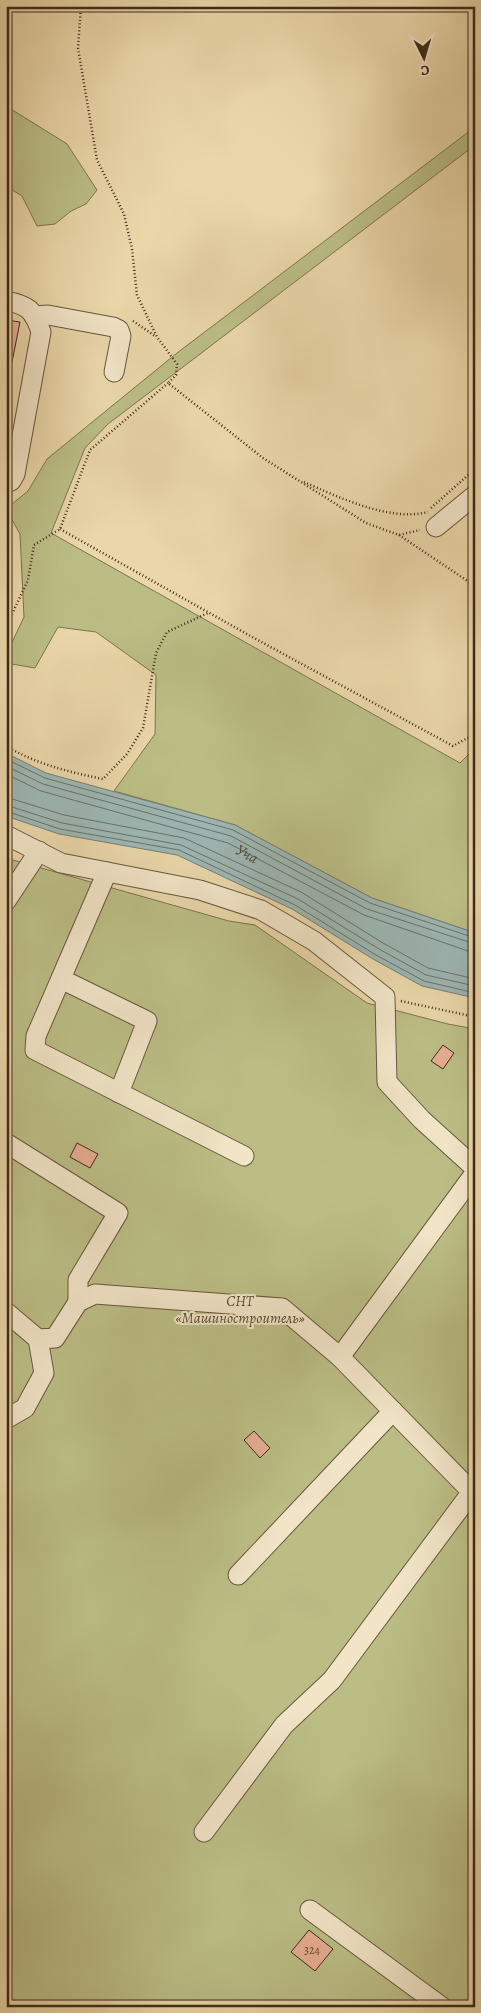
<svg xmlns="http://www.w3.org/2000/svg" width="481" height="2013" viewBox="0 0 481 2013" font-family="Alegreya,serif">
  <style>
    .green { fill: #bbbd85; stroke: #7c7450 }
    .water { fill: #9cb6b3; stroke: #767e76 }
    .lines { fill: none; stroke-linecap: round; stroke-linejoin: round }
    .shore { stroke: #6c7067; stroke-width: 1 }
    .building { fill: #e7ad93; stroke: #3d2b1b }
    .minor-casing { stroke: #68563e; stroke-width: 21 }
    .path { stroke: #3d2b1b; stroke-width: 2.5; stroke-dasharray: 1 2.5; stroke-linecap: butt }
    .minor { stroke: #f1e4c7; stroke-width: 19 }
    .labels { text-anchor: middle; stroke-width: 4; stroke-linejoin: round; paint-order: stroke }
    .number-label { font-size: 12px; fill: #684c39 }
    .park-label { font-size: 15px; font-style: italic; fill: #564830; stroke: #f1e4c7 }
    .water-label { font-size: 16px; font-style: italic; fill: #554e41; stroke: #f1e4c7 }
  </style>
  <rect width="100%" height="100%" fill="#ead6a9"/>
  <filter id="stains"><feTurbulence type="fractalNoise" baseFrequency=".004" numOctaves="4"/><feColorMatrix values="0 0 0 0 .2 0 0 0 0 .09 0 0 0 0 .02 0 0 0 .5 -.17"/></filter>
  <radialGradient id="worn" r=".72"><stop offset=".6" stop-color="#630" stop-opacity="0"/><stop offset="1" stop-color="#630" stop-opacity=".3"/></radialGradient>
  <!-- green -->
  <g class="green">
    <path d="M6,106L67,144L97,190L86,204L71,211L55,224L37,226L22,196L6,186Z"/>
    <path d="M475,127V145L108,424L85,448L51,533L460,763L475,748V933L372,898L235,825L114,791L155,734L156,675L96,632L58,627L35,668L6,663V655L24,617L20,534L6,509L28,491L47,459L177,353Z"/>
    <path d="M6,855L13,860L229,921L255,925L367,1003L448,1024L475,1029V2007H6Z"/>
  </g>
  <!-- water -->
  <path class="water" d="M6,753L46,773L235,825L372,898L475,933V998L422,986L373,959L292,909L177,855L59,834L6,816Z"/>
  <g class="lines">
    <!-- shore -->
    <g class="shore">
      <path d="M6,759L45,778L233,830L370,903L475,938"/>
      <path d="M6,766L43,784L231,836L367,909L475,944"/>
      <path id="s1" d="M6,774L41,791L228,843L364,915L468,951H475"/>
      <path d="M6,797L64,815L184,838L301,892L383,943L428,968L475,979"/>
      <path d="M6,805L62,823L181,845L298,899L379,949L426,975L475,986"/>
      <path d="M6,811L60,829L179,850L295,905L376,955L424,981L475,993"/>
    </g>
  </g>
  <!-- building -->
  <g class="building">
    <path d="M6,320L20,322L12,362L6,361Z"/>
    <path d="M443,1045L454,1053L443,1069L431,1061Z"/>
    <path d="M77,1143L98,1154L90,1168L70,1157Z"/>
    <path d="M254,1431L270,1448L260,1458L244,1440Z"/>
    <path d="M309,1930L333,1949L315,1971L291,1952Z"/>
  </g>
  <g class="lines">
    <defs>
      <g id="minor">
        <path d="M6,301C28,305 34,310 41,332L15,474L11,481L6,483"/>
        <path d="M34,316L48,315L113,327L119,330L121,336L114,372"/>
        <path d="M436,527L475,495"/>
        <path d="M6,835L61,863L200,890L261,910L314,941L385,997L387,1082L422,1120L475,1168"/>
        <path d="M107,872L36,1036L35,1050L244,1156"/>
        <path d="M6,901L39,851"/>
        <path d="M61,979L147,1021L119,1093"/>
        <path d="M6,1143L118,1213L78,1280V1302"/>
        <path d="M6,1312L38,1339L44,1373L25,1408L6,1419"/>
        <path d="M38,1339L55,1338L78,1302L95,1294L282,1308L340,1357L475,1495"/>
        <path d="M340,1357L475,1173"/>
        <path d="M238,1575L393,1411"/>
        <path d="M204,1832L284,1725L332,1680L471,1493"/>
        <path d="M310,1910L442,2007"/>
      </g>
    </defs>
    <!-- minor casing -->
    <use href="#minor" class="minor-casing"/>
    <!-- path -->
    <g class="path">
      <path d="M81,6L78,48L97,160L124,214L132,249L137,295L157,337L177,364L176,375L168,383L263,458L366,523L399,535L420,530"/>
      <path d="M133,321L155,336"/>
      <path d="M304,482C338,497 390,522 428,512"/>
      <path d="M431,508L475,469"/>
      <path d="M60,529L254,638L453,746L475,734"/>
      <path d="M399,535L475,586"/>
      <path d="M6,627L28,580L34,545L60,529L90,450L168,383"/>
      <path d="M6,746C36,764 69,772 103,779L127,754L143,728L156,653L167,632L208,613"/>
      <path d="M401,1001L475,1017"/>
    </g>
    <!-- minor -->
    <use href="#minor" class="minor"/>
  </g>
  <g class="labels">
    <!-- number labels -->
    <g class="number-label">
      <text x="312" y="1954">324</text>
    </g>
    <!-- park labels -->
    <g class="park-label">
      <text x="240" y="1306">СНТ<tspan x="240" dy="17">«Машиностроитель»</tspan></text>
    </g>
    <!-- water labels -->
    <g class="water-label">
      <text dy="6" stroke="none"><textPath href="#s1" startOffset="255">Уча</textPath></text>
    </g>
  </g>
  <!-- margin -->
  <rect width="481" height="2013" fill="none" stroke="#ead6a9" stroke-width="25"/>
  <rect x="8" y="8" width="466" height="1998" fill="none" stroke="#3d2b1b" stroke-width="2.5"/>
  <rect x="12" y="12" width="456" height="1988" fill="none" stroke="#3d2b1b"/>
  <!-- north arrow -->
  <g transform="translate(424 58) rotate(175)" stroke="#f1e4c7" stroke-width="4" paint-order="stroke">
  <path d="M0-4L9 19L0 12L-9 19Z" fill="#3d2b1b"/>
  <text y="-8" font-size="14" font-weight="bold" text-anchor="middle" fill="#3d2b1b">С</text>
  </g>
  <rect width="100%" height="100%" filter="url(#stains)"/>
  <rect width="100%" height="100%" fill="url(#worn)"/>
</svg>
